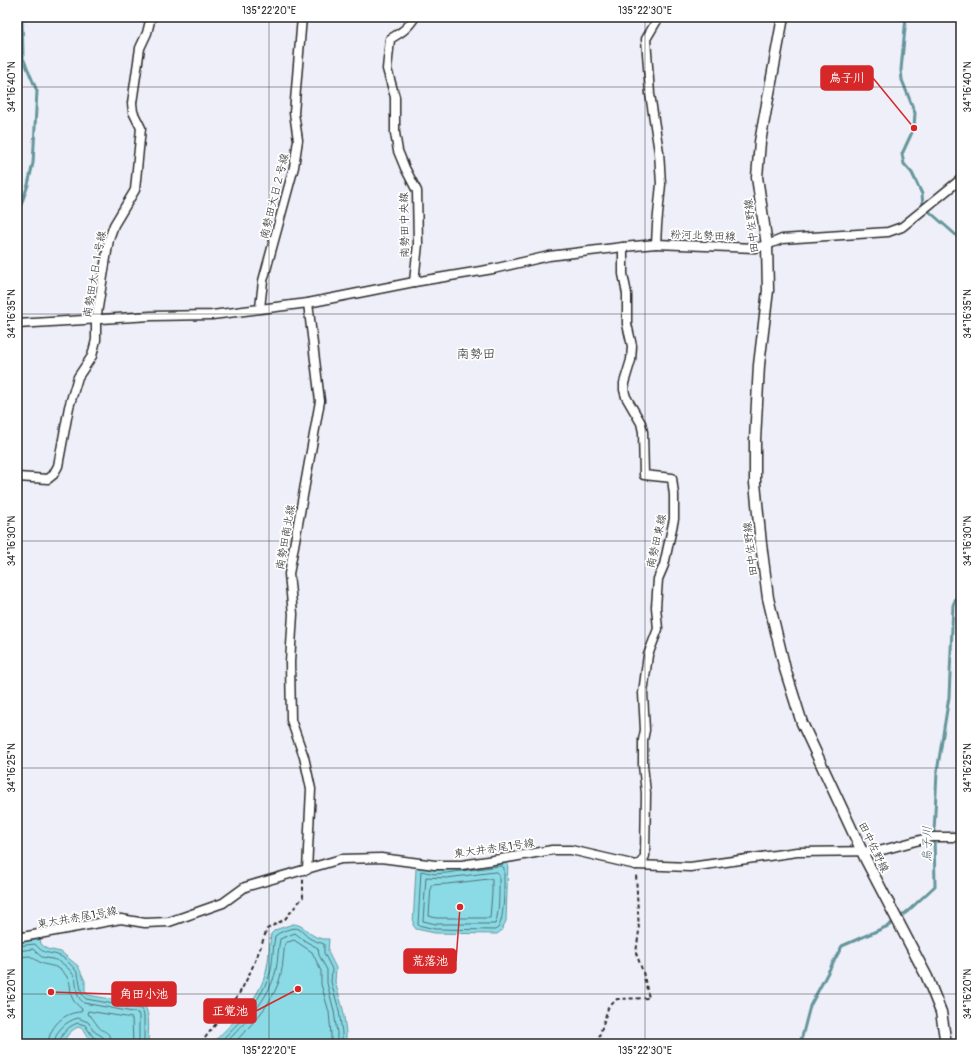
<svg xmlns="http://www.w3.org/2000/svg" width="978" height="1061" viewBox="0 0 978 1061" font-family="Pangolin,'Klee One',sans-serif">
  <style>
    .water { fill: #8bdbe6; stroke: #65959b }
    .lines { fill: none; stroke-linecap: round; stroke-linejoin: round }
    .shore { stroke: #517176; stroke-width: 1 }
    .stream { stroke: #65959b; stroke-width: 3 }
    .minor-casing { stroke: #2b2b2b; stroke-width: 11 }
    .tertiary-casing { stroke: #2b2b2b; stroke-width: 13 }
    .path { stroke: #2b2b2b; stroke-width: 2; stroke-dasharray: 4 3; stroke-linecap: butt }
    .minor { stroke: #fff; stroke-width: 8 }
    .tertiary { stroke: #fff; stroke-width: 10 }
    .ticks { fill: none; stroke: #2b2b2b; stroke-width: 1; stroke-opacity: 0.45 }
    .labels { text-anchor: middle; stroke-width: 3.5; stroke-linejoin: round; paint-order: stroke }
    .street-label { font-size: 11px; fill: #2b2b2b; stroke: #fff }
    .water-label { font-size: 12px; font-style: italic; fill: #486063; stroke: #fff }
    .quarter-label { font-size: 13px; fill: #2b2b2b; stroke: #fff }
    .leader { fill: none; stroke: #d62828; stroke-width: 1.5 }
    .callout-dot { fill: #d62828; stroke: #fff; stroke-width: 1.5 }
    .callout { fill: #d62828; stroke: #d62828; stroke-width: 1.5 }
    .callout-label { font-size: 12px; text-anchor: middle; font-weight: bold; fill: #fff }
    .neatline { fill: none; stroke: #2b2b2b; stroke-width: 1.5 }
    .ticks-label { font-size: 10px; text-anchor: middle; fill: #2b2b2b }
  </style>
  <rect width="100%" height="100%" fill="#eeeff9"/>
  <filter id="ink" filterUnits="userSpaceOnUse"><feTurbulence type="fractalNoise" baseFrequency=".025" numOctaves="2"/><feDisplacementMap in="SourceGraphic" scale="8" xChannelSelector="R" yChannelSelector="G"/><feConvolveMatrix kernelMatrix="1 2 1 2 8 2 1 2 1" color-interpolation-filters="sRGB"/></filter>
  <g filter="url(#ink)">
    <!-- water -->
    <g class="water">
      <path d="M508,861L506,921L501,931L497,934L435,933L416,929L413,925L416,869L420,866L435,870L446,869Z"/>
      <path d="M293,924C304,924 308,935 319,938C322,939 325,939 329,939L328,952L336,968L335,982L343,1009L346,1033V1044H212C231,1023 255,1005 264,978C269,964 269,949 271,934L275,930Z"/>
      <path d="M40,939L41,944L47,949L61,952L78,966L85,981V991L88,995L144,1005C151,1015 148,1032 148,1044C134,1044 103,1047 92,1041C87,1038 85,1033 83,1029L78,1027C70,1031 66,1036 63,1044H17V942Z"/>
    </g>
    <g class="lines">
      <!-- shore -->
      <g class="shore">
        <path d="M502,866L504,868C504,881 505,919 498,928L495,930L435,929L418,925L421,871L435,874L446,873Z"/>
        <path d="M497,872L499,874C499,888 500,912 495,924H436L423,921L426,877L446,878Z"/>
        <path d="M492,879V893L490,918H436L429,916L431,885L447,884Z"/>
        <path d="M17,946L35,944C45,956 48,951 60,956C65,958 70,964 74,968C83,978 77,991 86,999L142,1009L144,1016V1044"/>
        <path d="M17,951L33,949C36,952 39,955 42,957C45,958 49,958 52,959C59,960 67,966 72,973C80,983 72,994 84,1003L138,1013L139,1016V1044"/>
        <path d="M17,957L30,956C34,958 37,961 41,963C51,967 59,964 67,977C75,990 64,995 82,1009L81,1012C64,1012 49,1027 48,1044"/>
        <path d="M54,1044C55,1031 66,1021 78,1018L88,1022L95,1032L103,1037L105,1044"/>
        <path d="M59,1044C61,1034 68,1026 78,1023L85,1025L93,1037L99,1040L100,1044"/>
        <path d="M111,1044C110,1029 104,1034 98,1026C94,1021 93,1017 87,1014L88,1011L132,1018L133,1044"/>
        <path d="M218,1044C239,1022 263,1000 271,970C273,959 273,947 275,936C280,932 293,926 299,929C303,932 305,935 309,938C314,941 319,942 324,944V953L332,969L331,982L339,1010L342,1033V1044"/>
        <path d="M225,1044C245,1022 269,1000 276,970C278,960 278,949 280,939L295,933L305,941L318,948L319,955L327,970V983L334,1011L337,1033V1044"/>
        <path d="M233,1044C250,1026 269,1008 278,984C283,971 283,957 285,943L294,940L312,952L321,971V984L329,1012L331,1034V1044"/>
      </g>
      <!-- stream -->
      <g class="stream">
        <path d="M906,17L901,70L902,80L915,113L914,128L902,154L904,164L912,173L922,194L923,206L957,236L960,244L961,257"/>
        <path d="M17,216L28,185L33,163L37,91L23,58L22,17"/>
        <path d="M799,1044L802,1037L810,1006L842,946L888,926L908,911L935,886L934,833L937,772L949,697L953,605L961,587"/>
      </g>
      <defs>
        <g id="minor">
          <path d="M659,17L646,39L650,94L659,152L661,184L657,225L656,244L755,248L767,245L782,239L888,232L902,227L961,179"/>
          <path d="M623,247V274L627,294V324L632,346L631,360L624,383V390L626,397L641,423L643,432L644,475L672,478L674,495V519L664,565L658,579L656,607L658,629L648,655L643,693L645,730L643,740V765L646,793L645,856L641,863L636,865"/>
          <path d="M414,282L418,244L417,191L405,168L398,151L395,133V97L387,69L390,39C402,32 407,29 415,17"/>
          <path d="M260,308L263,281L294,167L298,140L294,113L302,17"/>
          <path d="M17,324L151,316L212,315L308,303L414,282L493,269L549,256L623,247L656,244"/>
          <path d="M17,477L48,479L53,475L58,466L69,407L78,377L92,356L96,340V320L109,239L114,225L135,190L141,128L133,112L132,103L140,48L147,33L151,17"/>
          <path d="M307,870L311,789L304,757L291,720L290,662L293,614L289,574L320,401L308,303"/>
          <path d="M17,938L121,919L145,923L169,922L223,903L245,887L341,859L381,858L435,865H462L513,857L552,850H571L636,865L690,867L797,852L879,851L931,837H961"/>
        </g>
        <path id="tertiary" d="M783,17L760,142L757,177L767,245L768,290L759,365L755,440V483L761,544L768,598L785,669L802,723L866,860L927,977L941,1012L946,1044"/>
      </defs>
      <!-- minor casing -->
      <use href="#minor" class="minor-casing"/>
      <!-- tertiary casing -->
      <use href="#tertiary" class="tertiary-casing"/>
      <!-- path -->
      <g class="path">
        <path d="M201,1044C212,1027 226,1013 237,997C250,976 259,952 267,929L285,919L303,897V879"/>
        <path d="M597,1044L608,1008L617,999L649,998L643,972L636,953L639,931L636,874"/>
      </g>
      <!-- minor -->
      <use href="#minor" class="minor"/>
      <!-- tertiary -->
      <use href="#tertiary" class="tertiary"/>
    </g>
  </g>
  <!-- ticks -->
  <path class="ticks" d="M269,17V1044M645,17V1044M17,87H961M17,314H961M17,541H961M17,768H961M17,994H961"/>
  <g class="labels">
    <!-- street labels -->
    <g class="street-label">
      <text transform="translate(274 196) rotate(-76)" y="4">南勢田大日２号線</text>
      <text transform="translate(404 225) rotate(-91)" y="4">南勢田中央線</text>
      <text transform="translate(751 226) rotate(-97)" y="4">田中佐野線</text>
      <text transform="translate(703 235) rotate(2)" y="4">粉河北勢田線</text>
      <text transform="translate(94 274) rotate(-80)" y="4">南勢田大日１号線</text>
      <text transform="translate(285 537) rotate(-80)" y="4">南勢田南北線</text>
      <text transform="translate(656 541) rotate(-77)" y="4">南勢田東線</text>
      <text transform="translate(750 549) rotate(-97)" y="4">田中佐野線</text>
      <text transform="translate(874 847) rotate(64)" y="4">田中佐野線</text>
      <text transform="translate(494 848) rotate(-8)" y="4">東大井赤尾1号線</text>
      <text transform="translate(77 917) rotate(-10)" y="4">東大井赤尾1号線</text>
    </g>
    <!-- water labels -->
    <g class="water-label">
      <text transform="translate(927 844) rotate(-89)" y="4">烏子川</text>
    </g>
    <!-- quarter labels -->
    <g class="quarter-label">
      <text x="476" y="358">南勢田</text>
    </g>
  </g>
  <!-- callouts -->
  <path class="leader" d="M914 128L873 78M460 907L456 961M51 992L112 994M298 989L256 1011"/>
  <g class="callout-dot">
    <circle cx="914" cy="128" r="4"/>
    <circle cx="460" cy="907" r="4"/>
    <circle cx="51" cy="992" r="4"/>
    <circle cx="298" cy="989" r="4"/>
  </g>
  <g class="callout">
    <rect x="821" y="66" width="52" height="24" rx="4"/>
    <rect x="404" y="949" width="52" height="24" rx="4"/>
    <rect x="112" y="982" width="64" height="24" rx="4"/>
    <rect x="204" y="999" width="52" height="24" rx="4"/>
  </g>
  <g class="callout-label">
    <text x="847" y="82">烏子川</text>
    <text x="430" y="965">荒落池</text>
    <text x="144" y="998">角田小池</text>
    <text x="230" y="1015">正覚池</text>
  </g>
  <!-- margin -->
  <rect width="978" height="1061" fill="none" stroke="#fff" stroke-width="44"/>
  <rect x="22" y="22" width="934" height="1017" class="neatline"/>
  <g class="ticks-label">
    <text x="269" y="14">135°22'20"E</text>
    <text x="645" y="14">135°22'30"E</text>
    <text transform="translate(11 87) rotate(-90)" y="4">34°16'40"N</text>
    <text transform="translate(967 87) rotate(-90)" y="4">34°16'40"N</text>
    <text transform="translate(11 314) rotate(-90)" y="4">34°16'35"N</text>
    <text transform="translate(967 314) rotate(-90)" y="4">34°16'35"N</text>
    <text transform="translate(11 541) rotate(-90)" y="4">34°16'30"N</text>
    <text transform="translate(967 541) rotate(-90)" y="4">34°16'30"N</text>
    <text transform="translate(11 768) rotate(-90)" y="4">34°16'25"N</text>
    <text transform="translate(967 768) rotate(-90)" y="4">34°16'25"N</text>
    <text transform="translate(11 994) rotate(-90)" y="4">34°16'20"N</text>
    <text transform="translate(967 994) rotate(-90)" y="4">34°16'20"N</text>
    <text x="269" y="1054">135°22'20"E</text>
    <text x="645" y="1054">135°22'30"E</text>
  </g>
</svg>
